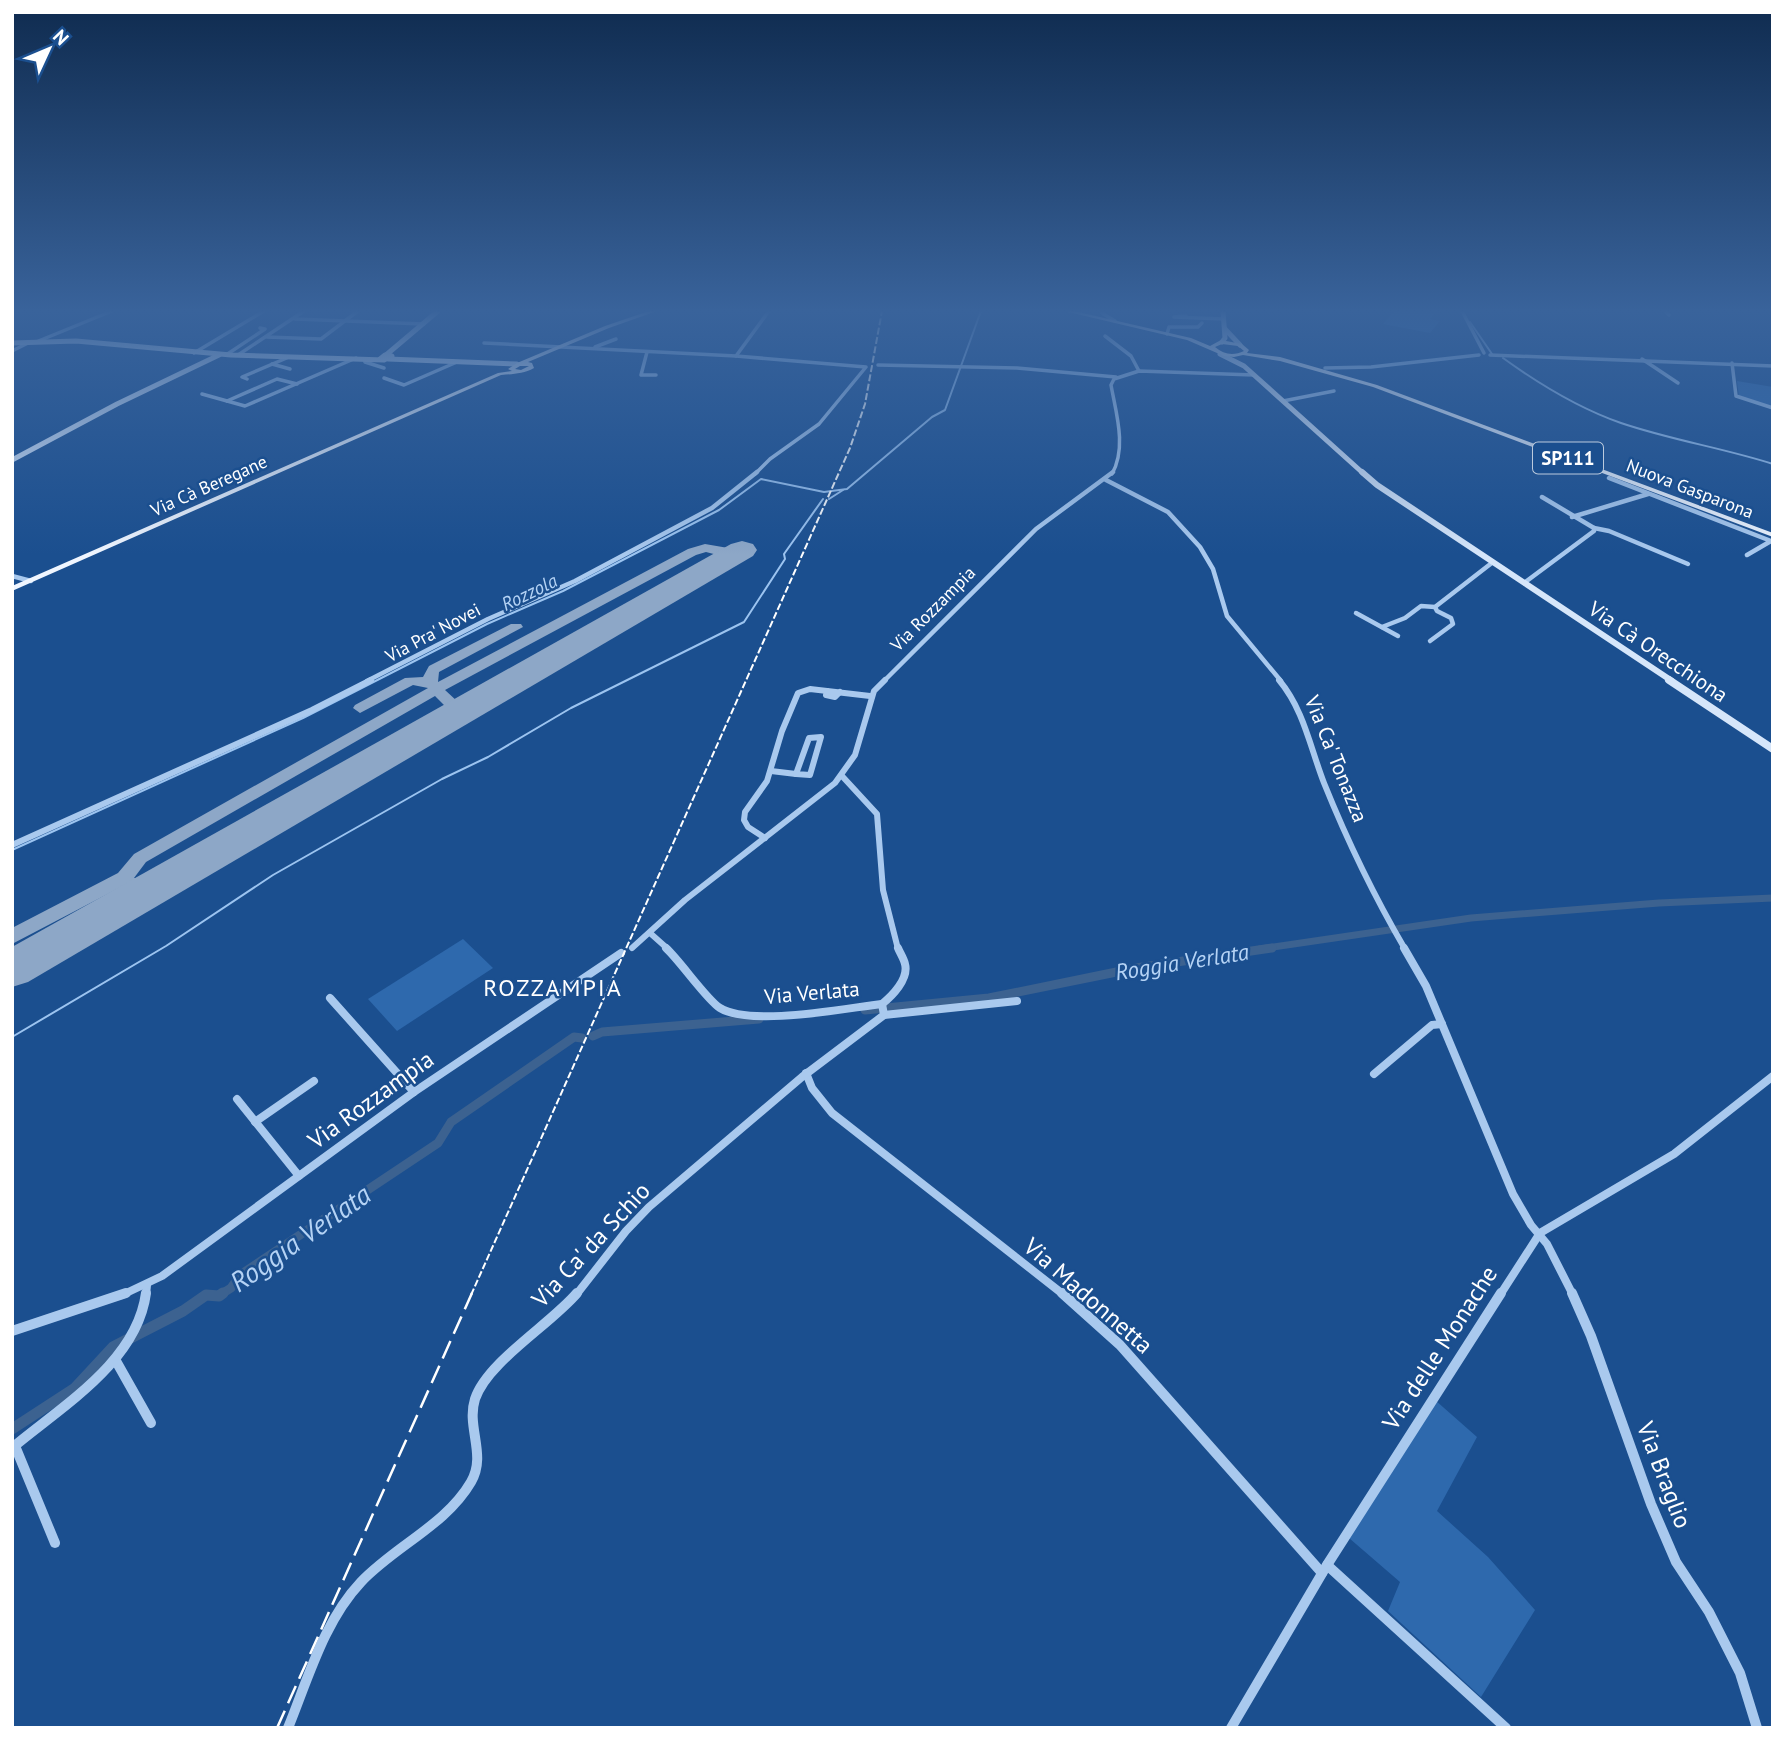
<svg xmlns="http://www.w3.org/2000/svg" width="1785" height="1740" viewBox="0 0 1785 1740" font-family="'PT Sans',sans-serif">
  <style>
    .green { fill: #2e69ad }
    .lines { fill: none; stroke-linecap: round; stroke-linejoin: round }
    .stream { stroke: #9cc4f0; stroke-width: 2 }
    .canal-far2 { stroke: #3c6290; stroke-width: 7 }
    .canal-far1 { stroke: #3c6290; stroke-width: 9 }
    .canal { stroke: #3c6290; stroke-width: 11 }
    .taxiway { fill: #8da7c7; fill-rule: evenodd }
    .runway { fill: #8da7c7; fill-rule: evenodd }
    .street-far4 { stroke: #a9c9ee; stroke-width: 3.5 }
    .street-far3 { stroke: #a9c9ee; stroke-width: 4.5 }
    .street-far2 { stroke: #a9c9ee; stroke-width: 6 }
    .street-far1 { stroke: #a9c9ee; stroke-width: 8 }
    .street { stroke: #a9c9ee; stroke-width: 10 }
    .secondary-far2 { stroke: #d6e6fa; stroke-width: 5 }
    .secondary-far1 { stroke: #d6e6fa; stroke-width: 6 }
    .secondary { stroke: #d6e6fa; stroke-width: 8 }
    .primary { fill: #f0f6ff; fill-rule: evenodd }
    .rail-far1 { stroke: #fff; stroke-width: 2; stroke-dasharray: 7 2.5; stroke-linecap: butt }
    .rail { stroke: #fff; stroke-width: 2.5; stroke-dasharray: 19 8; stroke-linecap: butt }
    .labels { text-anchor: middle; stroke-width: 5; stroke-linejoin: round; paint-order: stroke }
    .far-street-label { font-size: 18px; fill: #fff; stroke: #1b4f8f }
    .shield { fill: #1b4f8f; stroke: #bbcadd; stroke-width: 2 }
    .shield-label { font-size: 19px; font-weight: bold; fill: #fff }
    .far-water-label { font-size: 19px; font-style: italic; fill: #b5d3f5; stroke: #1b4f8f }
    .street-label { font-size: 21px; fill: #fff; stroke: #1b4f8f }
    .water-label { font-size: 23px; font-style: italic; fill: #b5d3f5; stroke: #1b4f8f }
    .quarter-label { font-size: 24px; letter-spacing: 2px; fill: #fff; stroke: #1b4f8f }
    .near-street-label { font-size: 24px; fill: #fff; stroke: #1b4f8f }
    .near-water-label { font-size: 28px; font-style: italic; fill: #b5d3f5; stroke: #1b4f8f }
  </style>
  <rect width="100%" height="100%" fill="#1b4f8f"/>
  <!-- green -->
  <g class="green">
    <path d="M1394,311L1435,313L1430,319L1440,321L1430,333L1383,324Z"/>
    <path d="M1737,381L1773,387V408L1739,397Z"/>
    <path d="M463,939L493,968L397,1031L368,999Z"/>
    <path d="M1435,1400L1477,1437L1437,1511L1488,1557L1535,1610L1481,1697L1388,1611L1400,1582L1349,1538Z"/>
  </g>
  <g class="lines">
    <!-- stream -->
    <g class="stream">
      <path d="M1470,322L1492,354"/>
      <path d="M1503,358C1539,384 1578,408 1621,423C1671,440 1723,448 1773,464"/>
      <path d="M829,499L843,490"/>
      <path d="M12,850L303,718L487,624L563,591L719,510L761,479L824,492L847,489L932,417L945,410L981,311"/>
      <path d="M12,1037L166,946L273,875L442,779L488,757L571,708L744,622L785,559L784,554L823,499"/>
    </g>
    <!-- canal-far2 -->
    <path class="canal-far2" d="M1260,949L1471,918L1659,903L1773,898"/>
    <!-- canal-far1 -->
    <g class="canal-far1">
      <path d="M865,1010L989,998L1136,968L1272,948"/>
      <path d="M593,1036L602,1032L759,1019"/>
      <path d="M220,1295L231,1288L240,1275L438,1143L451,1122L574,1037L582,1038"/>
    </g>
    <!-- canal -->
    <path class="canal" d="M12,1429L75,1388L113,1347L183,1311L206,1295L219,1296L223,1293"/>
    <!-- taxiway -->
    <path class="taxiway" d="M705,544L734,549L739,555L733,559L706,552L696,555L445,690L458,702L479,701L481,704L479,707L460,711L454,721L449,723L441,718L447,708L435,696L146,862L134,878C147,880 159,874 170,877L173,882L170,887L145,893L121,887L12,944V928L118,873L134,854L428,688L413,685L360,713L353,708L355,705L405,678L423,677L429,666L511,624H521L523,627L439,672L438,682L688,549Z"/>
    <!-- runway -->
    <path class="runway" d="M742,541L753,544L757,550L753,556L28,982L12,987V947L731,544Z"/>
    <!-- street-far4 -->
    <g class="street-far4">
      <path d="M1462,311L1484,353"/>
      <path d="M1665,311L1669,315"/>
      <path d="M1102,313L1115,321"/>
      <path d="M1186,316L1174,317L1224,319"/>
      <path d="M295,319L424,324"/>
      <path d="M1167,334L1169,327H1198L1202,323"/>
      <path d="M1105,336L1131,356L1139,371"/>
      <path d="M267,337L321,339L358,311"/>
      <path d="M36,342L112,311"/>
      <path d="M484,343L736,356L866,367L819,424L770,459L755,474"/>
      <path d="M595,347L616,339"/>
      <path d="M12,351L30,342"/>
      <path d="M647,352L641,375H656"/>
      <path d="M194,353L264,311"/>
      <path d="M226,355L265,329L260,328"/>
      <path d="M238,355L304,311"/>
      <path d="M1490,355L1773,366"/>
      <path d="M736,356L769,311"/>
      <path d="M1642,359L1678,383"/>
      <path d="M365,362L384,368"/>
      <path d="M1732,363L1736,396L1773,408"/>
      <path d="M272,364L290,369"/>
      <path d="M878,365L1017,368L1116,377"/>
      <path d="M1325,368L1371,367L1479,355"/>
      <path d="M384,378L404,385L457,362"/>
      <path d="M247,379L242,377L289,357"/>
      <path d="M202,394L245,406L356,358"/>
      <path d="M227,401L277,379L297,384"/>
      <path d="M1283,401L1334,391"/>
      <path d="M1112,474C1127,447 1116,413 1111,385L1114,379L1139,371L1254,375"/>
    </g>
    <!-- street-far3 -->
    <g class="street-far3">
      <path d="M1609,478L1771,541L1747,555"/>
      <path d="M1106,480L1168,512L1200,547L1213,569L1227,616L1281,681"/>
      <path d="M1572,517L1648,494"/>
      <path d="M1594,528L1609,531L1688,564"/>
      <path d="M12,576L31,581"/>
      <path d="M1524,583L1594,531V528L1542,497"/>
      <path d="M1356,613L1398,636"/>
      <path d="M1382,627L1405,618L1421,606L1435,607L1493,562"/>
      <path d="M1430,641L1453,624L1451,618L1437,611L1435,607"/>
      <path d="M367,681L488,619L575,581L712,508L757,472"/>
      <path d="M884,681L1036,529L1113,472"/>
    </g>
    <!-- street-far2 -->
    <g class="street-far2">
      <path d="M1279,680C1304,710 1310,747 1324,783C1347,840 1374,896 1405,949"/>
      <path d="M827,691L826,695L835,697L840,692"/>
      <path d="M821,737L810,775L796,774L809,738Z"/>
      <path d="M771,771L796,774"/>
      <path d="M842,776L877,814L883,890L898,949"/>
      <path d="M765,838L748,827L744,820L745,812L767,781L782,731L798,693L810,689L870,696"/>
      <path d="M12,845L312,710L371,680"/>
      <path d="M650,933L668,949"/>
      <path d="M632,948L685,900L835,783L855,755L874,691L885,680"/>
    </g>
    <!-- street-far1 -->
    <g class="street-far1">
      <path d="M666,948C681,962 707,1000 720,1008C751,1027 846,1008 882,1004C892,996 909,979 905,964C904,959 900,953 898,948"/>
      <path d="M1404,948L1426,986L1513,1194L1531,1225L1547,1244L1573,1295"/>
      <path d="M330,998L414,1092"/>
      <path d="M884,1015L1017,1001"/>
      <path d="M806,1073L812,1088L832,1113L1064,1295"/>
      <path d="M1374,1074L1432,1025L1442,1024"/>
      <path d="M237,1099L299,1176"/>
      <path d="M255,1122L314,1081"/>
      <path d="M122,1295L162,1276L414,1092L621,953"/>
      <path d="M146,1295L147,1285"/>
      <path d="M576,1295L626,1231L649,1207L802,1077L884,1015L882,1004"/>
      <path d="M1500,1295L1540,1233L1674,1154L1773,1076"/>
    </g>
    <!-- street -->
    <g class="street">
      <path d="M1062,1293L1120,1345L1322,1573"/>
      <path d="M1572,1293L1591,1336L1651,1504L1676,1562L1709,1612L1740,1673L1757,1728"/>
      <path d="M12,1331L126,1293"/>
      <path d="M116,1361L151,1423"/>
      <path d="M15,1446L55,1543"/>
      <path d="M12,1448C62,1406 137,1362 146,1293"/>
      <path d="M1327,1565L1506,1728"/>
      <path d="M288,1728C308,1679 324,1621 361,1582C395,1546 446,1525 471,1482C487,1455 466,1427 475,1399C487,1362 551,1324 577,1293"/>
      <path d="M1231,1728L1327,1565L1501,1293"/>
    </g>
    <!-- secondary-far2 -->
    <g class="secondary-far2">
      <path d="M1225,329L1240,345"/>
      <path d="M1222,342L1225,338L1223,311"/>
      <path d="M12,343L76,341L231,355L384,360L392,356L385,355L380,359"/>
      <path d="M1220,354L1244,366L1364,474"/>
      <path d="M386,355L438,311"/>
      <path d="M388,359L517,364"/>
      <path d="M12,460L117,404L219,355"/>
    </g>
    <!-- secondary-far1 -->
    <path class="secondary-far1" d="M1362,472L1377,485L1672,681"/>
    <!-- secondary -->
    <path class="secondary" d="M1669,680L1773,749"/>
    <!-- primary -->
    <g class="primary">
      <path d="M649,311H657L609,328L528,362L532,363L534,368C523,374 513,374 501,375L12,591V586L498,373L512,371L508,369L517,363L605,326ZM520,366H529L521,370L515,369Z"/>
      <path d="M1064,311H1074L1191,338L1210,346L1221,340L1242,344L1249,350L1247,353L1280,357L1377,385L1773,533V537L1373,387L1280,361L1243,355L1234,357L1224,356L1187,340ZM1222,344L1238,346L1244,351C1234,356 1224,355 1215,347Z"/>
    </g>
    <!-- rail-far1 -->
    <path class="rail-far1" d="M471,1295L850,448L865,404L882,311"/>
    <!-- rail -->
    <path class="rail" d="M277,1728L472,1293"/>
  </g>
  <!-- sky -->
  <linearGradient id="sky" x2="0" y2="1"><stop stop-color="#0f2b4f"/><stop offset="0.56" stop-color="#39639b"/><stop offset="1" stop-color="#39639b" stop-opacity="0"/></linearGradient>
  <rect width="1785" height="555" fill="url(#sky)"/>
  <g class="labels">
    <!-- far-street labels -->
    <g class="far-street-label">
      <text transform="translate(209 486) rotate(-24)" y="6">Via Cà Beregane</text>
      <text transform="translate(1690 489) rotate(21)" y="6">Nuova Gasparona</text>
      <text transform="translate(933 609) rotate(-45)" y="6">Via Rozzampia</text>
      <text transform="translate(433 633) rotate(-28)" y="6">Via Pra' Novei</text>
    </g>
    <!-- shield labels -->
    <rect class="shield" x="1533" y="442.5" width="70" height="31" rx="5"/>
    <g class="shield-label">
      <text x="1568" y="465">SP111</text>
    </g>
    <!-- far-water labels -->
    <g class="far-water-label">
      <text transform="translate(529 592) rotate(-26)" y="7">Rozzola</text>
    </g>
    <!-- street labels -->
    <g class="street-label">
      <text transform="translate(1658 652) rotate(34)" y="7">Via Cà Orecchiona</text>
      <text transform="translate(1336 759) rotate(68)" y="7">Via Ca' Tonazza</text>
      <text transform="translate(812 993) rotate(-5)" y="7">Via Verlata</text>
    </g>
    <!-- water labels -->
    <g class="water-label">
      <text transform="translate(1182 962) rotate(-9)" y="8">Roggia Verlata</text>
    </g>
    <!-- quarter labels -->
    <g class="quarter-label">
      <text x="553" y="996">ROZZAMPIA</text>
    </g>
    <!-- near-street labels -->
    <g class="near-street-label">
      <text transform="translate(371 1100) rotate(-36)" y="8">Via Rozzampia</text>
      <text transform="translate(591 1245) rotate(-47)" y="8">Via Ca' da Schio</text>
      <text transform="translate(1088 1296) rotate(41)" y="8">Via Madonnetta</text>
      <text transform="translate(1440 1348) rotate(-57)" y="8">Via delle Monache</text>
      <text transform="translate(1664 1475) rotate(69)" y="8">Via Braglio</text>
    </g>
    <!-- near-water labels -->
    <g class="near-water-label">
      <text transform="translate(300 1238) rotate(-35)" y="10">Roggia Verlata</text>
    </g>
  </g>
  <!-- border -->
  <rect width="1785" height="1740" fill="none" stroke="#ffffff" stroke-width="28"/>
  <!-- north arrow -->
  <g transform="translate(49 49) rotate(46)" stroke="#1b4f8f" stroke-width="5" paint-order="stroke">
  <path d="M0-5L12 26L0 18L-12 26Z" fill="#ffffff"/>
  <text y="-10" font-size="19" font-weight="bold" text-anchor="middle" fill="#ffffff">N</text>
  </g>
</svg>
